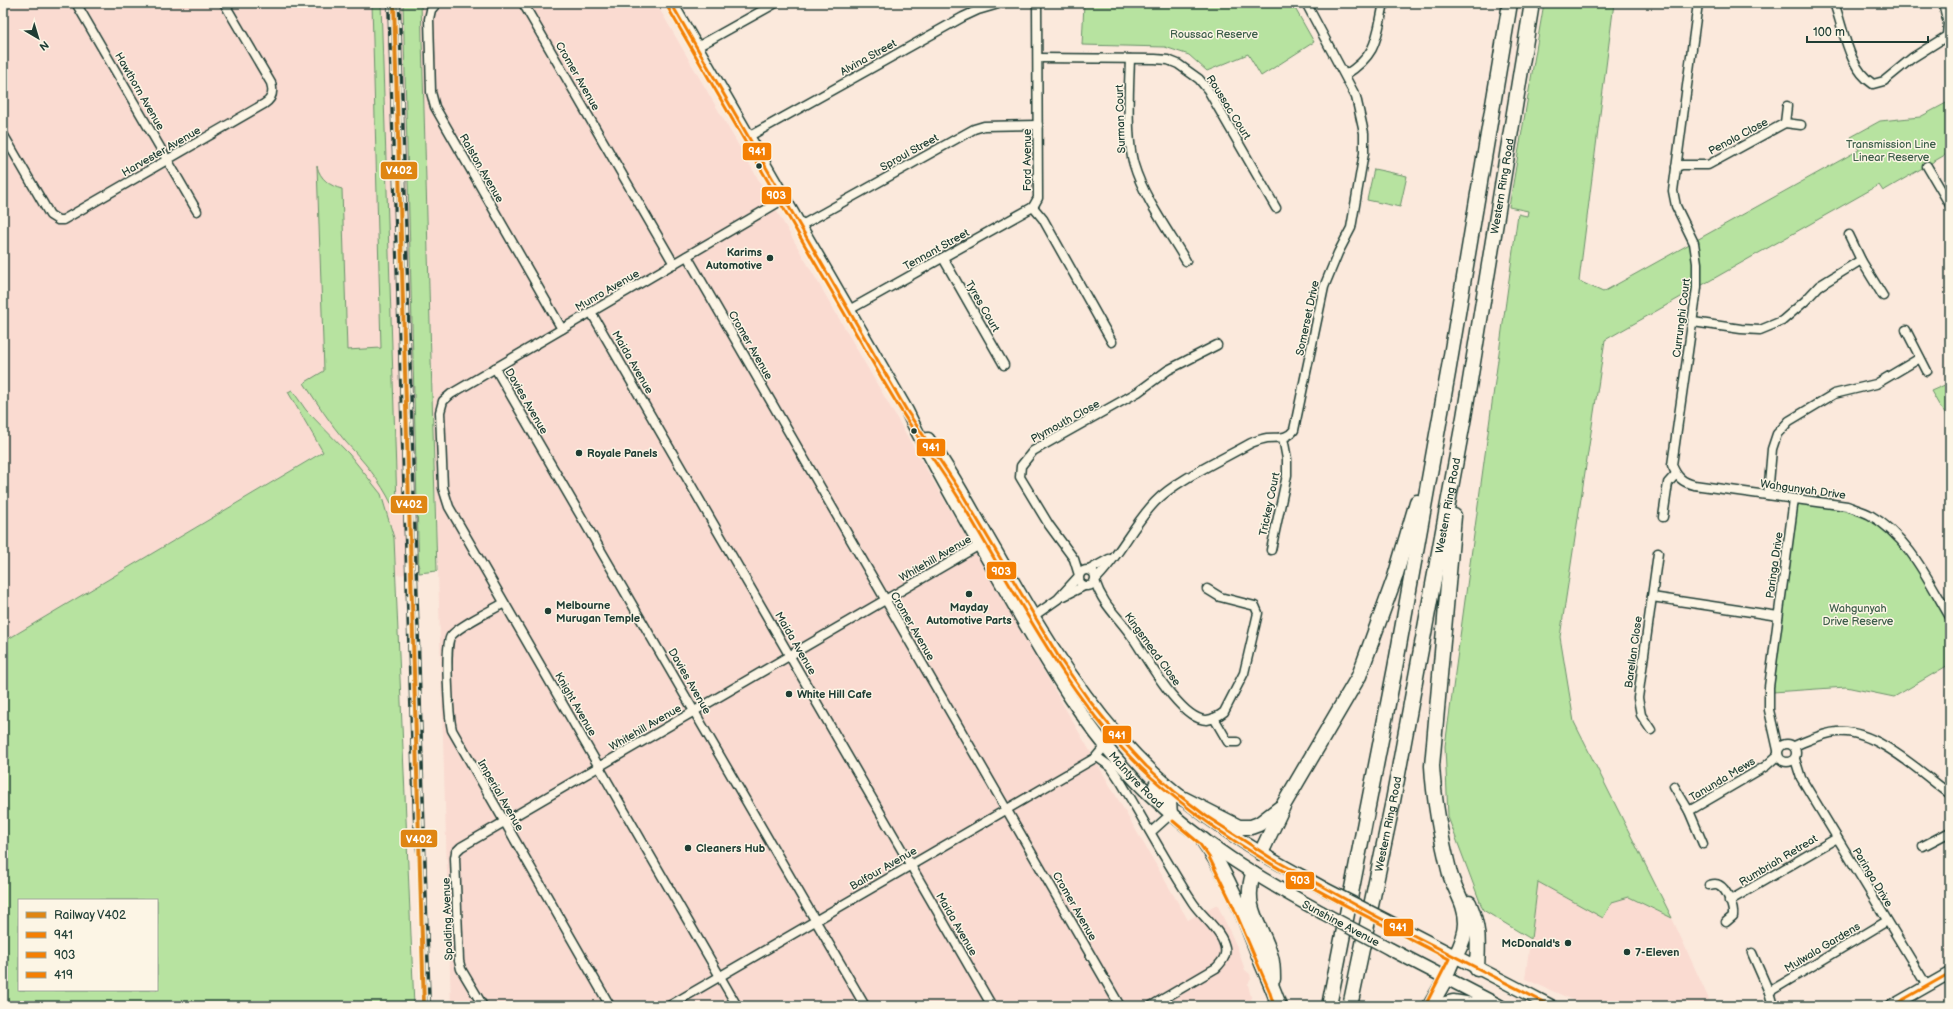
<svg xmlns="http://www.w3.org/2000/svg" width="1953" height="1009" viewBox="0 0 1953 1009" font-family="'Balsamiq Sans',sans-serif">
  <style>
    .built { fill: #fadbd1 }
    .green { fill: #b7e3a0; stroke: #6b906a; fill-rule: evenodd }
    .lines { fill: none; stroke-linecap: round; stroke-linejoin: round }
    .minor-casing { stroke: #1f3d34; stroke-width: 11 }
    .secondary-casing { stroke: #1f3d34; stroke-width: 14 }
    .primary-casing { stroke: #1f3d34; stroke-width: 15 }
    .motorway-casing { stroke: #1f3d34; stroke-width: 17 }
    .minor { stroke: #fcf5e5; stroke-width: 8 }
    .secondary { stroke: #fcf5e5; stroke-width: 11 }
    .primary { stroke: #fcf5e5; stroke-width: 12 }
    .motorway { stroke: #fcf5e5; stroke-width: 14 }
    .rail-casing { stroke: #1f3d34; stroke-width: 4 }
    .rail { stroke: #fcf5e5; stroke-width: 2.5; stroke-dasharray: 8; stroke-linecap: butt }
    .primary-bridge-casing { stroke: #1f3d34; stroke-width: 15; stroke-linecap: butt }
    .primary-bridge { stroke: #fcf5e5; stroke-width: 12 }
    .bus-1-casing { stroke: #fcf5e5; stroke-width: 6 }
    .bus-2-casing { stroke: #fcf5e5; stroke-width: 6 }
    .bus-3-casing { stroke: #fcf5e5; stroke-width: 6 }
    .bus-1 { stroke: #f47f03; stroke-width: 3 }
    .bus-2 { stroke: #f47f03; stroke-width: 3 }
    .bus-3 { stroke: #f47f03; stroke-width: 3 }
    .rail-1-casing { stroke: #fcf5e5; stroke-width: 7 }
    .rail-1 { stroke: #df8512; stroke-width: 4 }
    .bus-dot { fill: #1f3d34; stroke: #fcf5e5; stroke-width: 1.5 }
    .labels { text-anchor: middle; stroke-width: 3; stroke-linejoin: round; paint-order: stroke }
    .park-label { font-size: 11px; fill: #3d5e4a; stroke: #fcf5e5 }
    .street-label { font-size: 11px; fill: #1f3d34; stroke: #fcf5e5 }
    .poi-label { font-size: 11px; font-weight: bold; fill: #1f3d34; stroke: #fcf5e5; text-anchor: start }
    .line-badge { stroke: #fcf5e5; stroke-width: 1.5 }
    .badge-label { font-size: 11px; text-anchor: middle; font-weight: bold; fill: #fff }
  </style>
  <rect width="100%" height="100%" fill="#fbe9dc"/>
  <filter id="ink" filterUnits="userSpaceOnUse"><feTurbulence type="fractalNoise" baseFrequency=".025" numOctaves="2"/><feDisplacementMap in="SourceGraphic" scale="8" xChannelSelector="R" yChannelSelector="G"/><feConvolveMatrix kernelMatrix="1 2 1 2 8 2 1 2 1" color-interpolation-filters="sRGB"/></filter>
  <g filter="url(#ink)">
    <!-- built -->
    <g class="built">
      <path d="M3,3H377L386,354L322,410L345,441L367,464L383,486L393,505L397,504L381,3H403L419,573L396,575L394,538L381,494L337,441L306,410L292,390L288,392L323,451L3,642Z"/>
      <path d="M421,3H656L1188,920L1217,904L1237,947L1245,970L1250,974L1251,979L1248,984L1253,1006H451Z"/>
      <path d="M1538,882L1603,917L1612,902L1629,897L1672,918L1712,1006H1587L1525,979Z"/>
    </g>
    <!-- green -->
    <g class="green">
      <path d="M372,3H381L397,504L392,505C380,480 364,462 345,441C330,423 317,403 304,383L324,371L317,166C320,179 330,186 342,189L347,350L381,348Z"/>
      <path d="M403,3H421L437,571L419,573Z"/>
      <path d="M1084,3H1292L1314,42L1261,76L1248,54L1207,71L1189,55L1165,47L1082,45Z"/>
      <path d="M1544,3H1614L1579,281L1603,292L1859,150L1851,137L1880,121L1920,117L1950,101V152L1883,191L1879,185L1605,340L1560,637L1574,722L1672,918L1629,897L1612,902L1603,918L1538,882L1531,939L1483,910L1448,817L1445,746L1518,214L1527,216L1528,211L1509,207Z"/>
      <path d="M1374,169L1407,176L1400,207L1367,200Z"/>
      <path d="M1947,384L1950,390V419L1939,405L1931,391Z"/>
      <path d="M292,390L306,410L349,454L381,494L394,538L414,1006H3V642L323,452L288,392ZM19,900H157V990H19Z"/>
      <path d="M1798,502C1815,505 1833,505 1849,510C1900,526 1921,576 1946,618L1950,630V664L1894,697L1846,687L1773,692Z"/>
    </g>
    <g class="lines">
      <defs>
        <g id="minor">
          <path d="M76,3L197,211"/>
          <path d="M437,3L431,10L429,19L431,92L435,107L562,329"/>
          <path d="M523,3L674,264"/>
          <path d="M1037,3L1038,198L1033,207L1043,219L1112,342"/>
          <path d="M1698,3L1673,191L1676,206L1694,243L1697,263V288L1672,465C1677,477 1682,482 1694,485L1847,506C1854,509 1863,511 1870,515C1909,537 1928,580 1950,617"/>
          <path d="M1834,3C1844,29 1848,68 1873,84L1884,81L1912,58L1947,36"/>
          <path d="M1943,3L1948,23L1947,36"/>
          <path d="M697,47L776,3"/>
          <path d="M1038,58L1155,59L1168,60L1178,64L1199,79L1208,90L1276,208"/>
          <path d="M1130,59C1129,87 1126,139 1134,165C1143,196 1169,232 1186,261"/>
          <path d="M1345,75C1378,54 1376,39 1384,3"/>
          <path d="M1787,106L1785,123L1801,125"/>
          <path d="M3,134L50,215L58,220H63L264,104C272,99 274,93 271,83L224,3"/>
          <path d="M748,137L963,17L978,10L1002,3"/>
          <path d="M1927,166L1950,205"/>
          <path d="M1676,167L1682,165H1708L1785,123"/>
          <path d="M800,226L974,129L984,126L1038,125"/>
          <path d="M1849,235L1861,260L1883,296"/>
          <path d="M687,256L1120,1006"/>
          <path d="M943,258L1004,365"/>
          <path d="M849,310L1033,207"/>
          <path d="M591,312L992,1006"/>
          <path d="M1693,322L1741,329L1760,330L1782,321L1805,301L1819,286L1861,260"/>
          <path d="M1906,330L1927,371"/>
          <path d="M495,368L865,1006"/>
          <path d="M1768,495L1772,449L1777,434L1789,421L1834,394L1876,384L1920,358"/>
          <path d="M1663,517L1668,483L1676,474"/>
          <path d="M1271,550L1287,475V459L1283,438"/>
          <circle cx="1087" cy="578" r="8"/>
          <path d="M1089,570L1109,559"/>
          <path d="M1079,575L1074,559L1049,525L1020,477L1021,466L1033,451L1138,392L1168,370L1217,345"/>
          <path d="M1095,580C1119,557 1132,526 1155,502C1176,480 1223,459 1251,443C1256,441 1261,439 1267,438C1277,437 1287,440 1294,430L1324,287L1338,253L1351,228L1364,153V133L1356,97L1306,3"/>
          <path d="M1095,581C1103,606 1119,617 1133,638C1146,657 1181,721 1207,720C1213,719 1219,716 1224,712L1244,673L1258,613L1255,606L1220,597L1207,589"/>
          <path d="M1064,596L1084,586"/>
          <path d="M1652,597L1778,616"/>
          <path d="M504,603C491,611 460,625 451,636C444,644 449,717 452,730L610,1006"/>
          <path d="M1031,618L1058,599L1079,576"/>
          <path d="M1214,718L1228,742H1237"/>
          <path d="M1651,730L1641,715L1638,698L1658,553"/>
          <circle cx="1787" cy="753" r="9"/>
          <path d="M1794,746C1808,741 1822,733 1837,732C1875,728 1921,773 1950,794"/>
          <path d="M1778,750L1769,710V687L1794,499"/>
          <path d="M1097,757L1111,767L1121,782C1145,822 1167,864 1193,903C1201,915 1220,930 1224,944C1228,954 1223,961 1216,968L1151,1006"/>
          <path d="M1795,759L1801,778L1927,986"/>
          <path d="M1674,786L1689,811L1703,844"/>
          <path d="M1689,811L1766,766L1778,755"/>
          <path d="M1151,832L1171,814"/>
          <path d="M1923,846L1950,832"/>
          <path d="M1709,885C1713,884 1716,883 1719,885C1727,889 1734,908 1733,916L1726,922"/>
          <path d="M1729,901L1837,838"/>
          <path d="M1752,953L1769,992L1887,921"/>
          <path d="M1769,992L1773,1006"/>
          <path d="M483,1006L461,969L459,961L455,858L456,852L461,847L983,543"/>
          <path d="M669,1006L1095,758L1105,746"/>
          <path d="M737,1006L449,507L443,488L440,412L443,401L451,394L784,199"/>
        </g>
        <path id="secondary" d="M1892,1006L1950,973"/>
        <g id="primary">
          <path id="s1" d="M671,3L907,411C933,466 965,519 995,572C1040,650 1083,730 1148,793C1199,842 1259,878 1321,912"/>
          <path d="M928,439C954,474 973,513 995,550C1031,614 1070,681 1119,737C1159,783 1208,821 1261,853C1282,866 1304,877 1325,889"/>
          <path d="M1155,785L1170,802L1171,814"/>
          <path d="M1395,925L1551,1006"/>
          <path d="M1390,949L1500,1006"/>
          <path d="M1446,978L1455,957"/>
        </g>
        <g id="motorway">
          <path d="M1454,516L1432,766C1434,802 1441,838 1450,874C1455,891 1466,904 1466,923C1466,935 1461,946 1455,957"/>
          <path d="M1180,797L1239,827H1251L1259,824L1280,808"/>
          <path d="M1203,840C1229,876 1245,919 1261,961C1267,976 1274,990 1279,1006"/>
          <path d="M1261,853L1284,804L1359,676L1395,577L1417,502"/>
          <path d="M1253,874C1242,910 1262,925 1271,957C1273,964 1273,972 1273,979"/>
          <path d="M1469,903C1480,929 1478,942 1477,969"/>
          <path d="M1329,1006L1395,668L1448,373L1510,3"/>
          <path id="s2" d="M1350,1006L1393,801L1464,417L1532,3"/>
          <path d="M1430,1006L1446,978"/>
          <path d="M1437,1006L1453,1002L1478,1006"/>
        </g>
      </defs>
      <!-- minor casing -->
      <use href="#minor" class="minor-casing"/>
      <!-- secondary casing -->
      <use href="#secondary" class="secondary-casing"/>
      <!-- primary casing -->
      <use href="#primary" class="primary-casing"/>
      <!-- motorway casing -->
      <use href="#motorway" class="motorway-casing"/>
      <!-- minor -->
      <use href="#minor" class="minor"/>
      <!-- secondary -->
      <use href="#secondary" class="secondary"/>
      <!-- primary -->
      <use href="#primary" class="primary"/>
      <!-- motorway -->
      <use href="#motorway" class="motorway"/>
      <defs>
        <g id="rail">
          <path d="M389,3L413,767L415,826L419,862"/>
          <path d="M399,3L429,1006"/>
        </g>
      </defs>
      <!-- rail casing -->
      <use href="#rail" class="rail-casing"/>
      <!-- rail -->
      <use href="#rail" class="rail"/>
      <defs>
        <g id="primary-bridge">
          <path d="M1325,889L1395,925"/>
          <path d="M1321,912L1390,949"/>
        </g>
      </defs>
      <!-- primary-bridge casing -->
      <use href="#primary-bridge" class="primary-bridge-casing"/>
      <!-- primary-bridge -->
      <use href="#primary-bridge" class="primary-bridge"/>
      <defs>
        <path id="bus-1" d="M671,3L907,411L961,492L1060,659L1088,699L1119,737L1146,766L1175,792L1206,816L1271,858L1374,915L1551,1006"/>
        <g id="bus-2">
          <path d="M667,6C719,95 770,185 822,275C849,320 874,367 902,412C920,441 940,468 958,497C1015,590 1069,704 1152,778C1239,856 1346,905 1449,959L1426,1004"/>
          <path d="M1173,821L1199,843L1209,857L1233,906L1269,990L1274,1006"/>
        </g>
        <path id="bus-3" d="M1892,1006L1950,973"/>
      </defs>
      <!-- bus-1 casing -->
      <use href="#bus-1" class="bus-1-casing"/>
      <!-- bus-2 casing -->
      <use href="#bus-2" class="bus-2-casing"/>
      <!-- bus-3 casing -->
      <use href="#bus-3" class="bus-3-casing"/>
      <!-- bus-1 -->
      <use href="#bus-1" class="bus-1"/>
      <!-- bus-2 -->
      <use href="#bus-2" class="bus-2"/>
      <!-- bus-3 -->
      <use href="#bus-3" class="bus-3"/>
      <defs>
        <path id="rail-1" d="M394,3L424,1006"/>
      </defs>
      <!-- rail-1 casing -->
      <use href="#rail-1" class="rail-1-casing"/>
      <!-- rail-1 -->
      <use href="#rail-1" class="rail-1"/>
    </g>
  </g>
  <!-- markers -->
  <g class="bus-dot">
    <circle cx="759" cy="166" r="3.5"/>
    <circle cx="770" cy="258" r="4"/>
    <circle cx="914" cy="431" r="3.5"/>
    <circle cx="579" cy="453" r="4"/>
    <circle cx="969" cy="594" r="4"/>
    <circle cx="548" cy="611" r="4"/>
    <circle cx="789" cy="694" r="4"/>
    <circle cx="688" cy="848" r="4"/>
    <circle cx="1568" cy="943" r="4"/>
    <circle cx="1627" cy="952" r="4"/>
  </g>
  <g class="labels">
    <!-- park labels -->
    <g class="park-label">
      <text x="1214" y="38">Roussac Reserve</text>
      <text x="1891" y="148">Transmission Line<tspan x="1891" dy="13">Linear Reserve</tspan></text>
      <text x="1858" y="612">Wahgunyah<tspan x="1858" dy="13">Drive Reserve</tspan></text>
    </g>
    <!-- street labels -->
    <g class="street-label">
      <text transform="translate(868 57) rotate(-29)" y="4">Alvina Street</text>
      <text transform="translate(578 76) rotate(60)" y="4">Cromer Avenue</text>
      <text transform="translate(140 91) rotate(60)" y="4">Hawthorn Avenue</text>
      <text transform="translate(1229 107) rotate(58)" y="4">Roussac Court</text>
      <text transform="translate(1120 119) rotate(-92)" y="4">Surman Court</text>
      <text transform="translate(1738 136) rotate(-28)" y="4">Penola Close</text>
      <text transform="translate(161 151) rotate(-30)" y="4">Harvester Avenue</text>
      <text transform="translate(909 152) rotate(-29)" y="4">Sproul Street</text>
      <text transform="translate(1027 160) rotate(-90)" y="4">Ford Avenue</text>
      <text transform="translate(482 168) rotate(60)" y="4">Ralston Avenue</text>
      <text dy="4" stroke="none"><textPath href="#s2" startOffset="834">Western Ring Road</textPath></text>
      <text transform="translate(936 249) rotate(-29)" y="4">Tennant Street</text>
      <text transform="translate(607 290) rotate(-30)" y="4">Munro Avenue</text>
      <text transform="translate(983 306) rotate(60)" y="4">Tyres Court</text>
      <text transform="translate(1307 318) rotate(-78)" y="4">Somerset Drive</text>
      <text transform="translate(1681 318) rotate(-83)" y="4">Currunghi Court</text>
      <text transform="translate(751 345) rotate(60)" y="4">Cromer Avenue</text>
      <text transform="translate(633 362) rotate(60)" y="4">Maida Avenue</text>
      <text transform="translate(527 401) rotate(60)" y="4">Davies Avenue</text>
      <text transform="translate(1065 421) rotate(-29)" y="4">Plymouth Close</text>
      <text transform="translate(1803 489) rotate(8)" y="4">Wahgunyah Drive</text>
      <text transform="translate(1269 504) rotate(-78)" y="4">Trickey Court</text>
      <text dy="4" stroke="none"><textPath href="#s2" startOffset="510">Western Ring Road</textPath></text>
      <text transform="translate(935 558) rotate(-30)" y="4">Whitehill Avenue</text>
      <text transform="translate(1774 565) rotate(-82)" y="4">Paringa Drive</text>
      <text transform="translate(913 626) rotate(60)" y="4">Cromer Avenue</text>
      <text transform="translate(796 643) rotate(60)" y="4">Maida Avenue</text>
      <text transform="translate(1153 649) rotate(54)" y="4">Kingsmead Close</text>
      <text transform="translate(1633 652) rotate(-82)" y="4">Barellan Close</text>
      <text transform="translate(690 681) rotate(60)" y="4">Davies Avenue</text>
      <text transform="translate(576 704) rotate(60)" y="4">Knight Avenue</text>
      <text transform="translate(645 727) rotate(-30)" y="4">Whitehill Avenue</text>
      <text dy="4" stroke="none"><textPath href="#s1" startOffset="907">McIntyre Road</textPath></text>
      <text transform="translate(1722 779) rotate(-31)" y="4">Tanunda Mews</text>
      <text transform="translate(501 795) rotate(60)" y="4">Imperial Avenue</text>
      <text dy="4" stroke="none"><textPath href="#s2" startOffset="186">Western Ring Road</textPath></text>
      <text transform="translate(1778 860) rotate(-31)" y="4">Rumbriah Retreat</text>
      <text transform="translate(883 868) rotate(-30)" y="4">Balfour Avenue</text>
      <text transform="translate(1873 877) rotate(59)" y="4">Paringa Drive</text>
      <text transform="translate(1075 906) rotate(60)" y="4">Cromer Avenue</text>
      <text transform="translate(447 919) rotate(-92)" y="4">Spalding Avenue</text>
      <text transform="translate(1341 923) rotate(28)" y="4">Sunshine Avenue</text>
      <text transform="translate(957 924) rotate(60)" y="4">Maida Avenue</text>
      <text transform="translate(1822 947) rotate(-31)" y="4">Mulwala Gardens</text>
    </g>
    <!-- poi labels -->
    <g class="poi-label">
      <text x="762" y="256" text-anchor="end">Karims<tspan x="762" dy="13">Automotive</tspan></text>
      <text x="587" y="457">Royale Panels</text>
      <text x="556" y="609">Melbourne<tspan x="556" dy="13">Murugan Temple</tspan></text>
      <text x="969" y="611" text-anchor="middle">Mayday<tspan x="969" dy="13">Automotive Parts</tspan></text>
      <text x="797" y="698">White Hill Cafe</text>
      <text x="696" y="852">Cleaners Hub</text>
      <text x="1560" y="947" text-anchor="end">McDonald's</text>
      <text x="1635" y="956">7-Eleven</text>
    </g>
  </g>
  <g class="line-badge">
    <rect x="742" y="142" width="30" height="19" rx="4" fill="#f47f03"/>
    <rect x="380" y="161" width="38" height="19" rx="4" fill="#df8512"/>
    <rect x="761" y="186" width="31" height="19" rx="4" fill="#f47f03"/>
    <rect x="916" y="438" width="30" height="19" rx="4" fill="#f47f03"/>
    <rect x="390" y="495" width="38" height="19" rx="4" fill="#df8512"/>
    <rect x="986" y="561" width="31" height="19" rx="4" fill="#f47f03"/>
    <rect x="1102" y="725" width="30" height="19" rx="4" fill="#f47f03"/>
    <rect x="400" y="829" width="38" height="19" rx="4" fill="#df8512"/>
    <rect x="1285" y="871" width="30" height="19" rx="4" fill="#f47f03"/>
    <rect x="1383" y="918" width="31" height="19" rx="4" fill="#f47f03"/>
  </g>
  <g class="badge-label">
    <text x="757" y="155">941</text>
    <text x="399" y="174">V402</text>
    <text x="776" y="199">903</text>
    <text x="931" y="451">941</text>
    <text x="409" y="508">V402</text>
    <text x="1001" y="575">903</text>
    <text x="1117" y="739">941</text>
    <text x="419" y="843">V402</text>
    <text x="1300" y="884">903</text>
    <text x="1398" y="931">941</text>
  </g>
  <!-- margin -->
  <rect width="1953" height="1009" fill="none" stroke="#fcf5e5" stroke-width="16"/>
  <rect x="8" y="8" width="1937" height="993" fill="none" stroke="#1f3d34" stroke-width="1.5" filter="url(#ink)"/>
  <!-- legend -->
  <rect x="18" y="899" width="140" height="92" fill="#fcf5e5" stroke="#a4ab9e"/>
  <rect x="26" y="912" width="20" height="6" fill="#df8512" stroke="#a4ab9e"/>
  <text x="54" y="919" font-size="12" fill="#1f3d34">Railway V402</text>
  <rect x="26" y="932" width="20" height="6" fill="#f47f03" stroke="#a4ab9e"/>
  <text x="54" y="939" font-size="12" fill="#1f3d34">941</text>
  <rect x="26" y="952" width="20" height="6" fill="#f47f03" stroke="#a4ab9e"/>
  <text x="54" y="959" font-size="12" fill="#1f3d34">903</text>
  <rect x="26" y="972" width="20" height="6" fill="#f47f03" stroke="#a4ab9e"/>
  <text x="54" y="979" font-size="12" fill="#1f3d34">419</text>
  <!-- north arrow -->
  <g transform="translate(38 38) rotate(142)" stroke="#fcf5e5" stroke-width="3" paint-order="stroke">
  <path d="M0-3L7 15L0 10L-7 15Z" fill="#1f3d34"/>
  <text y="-6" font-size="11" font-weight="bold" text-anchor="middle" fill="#1f3d34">N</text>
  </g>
  <!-- scale -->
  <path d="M1807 36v6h121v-6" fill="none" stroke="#1f3d34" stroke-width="2"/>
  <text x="1813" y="36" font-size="12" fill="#1f3d34" stroke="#fcf5e5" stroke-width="3" paint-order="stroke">100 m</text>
</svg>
